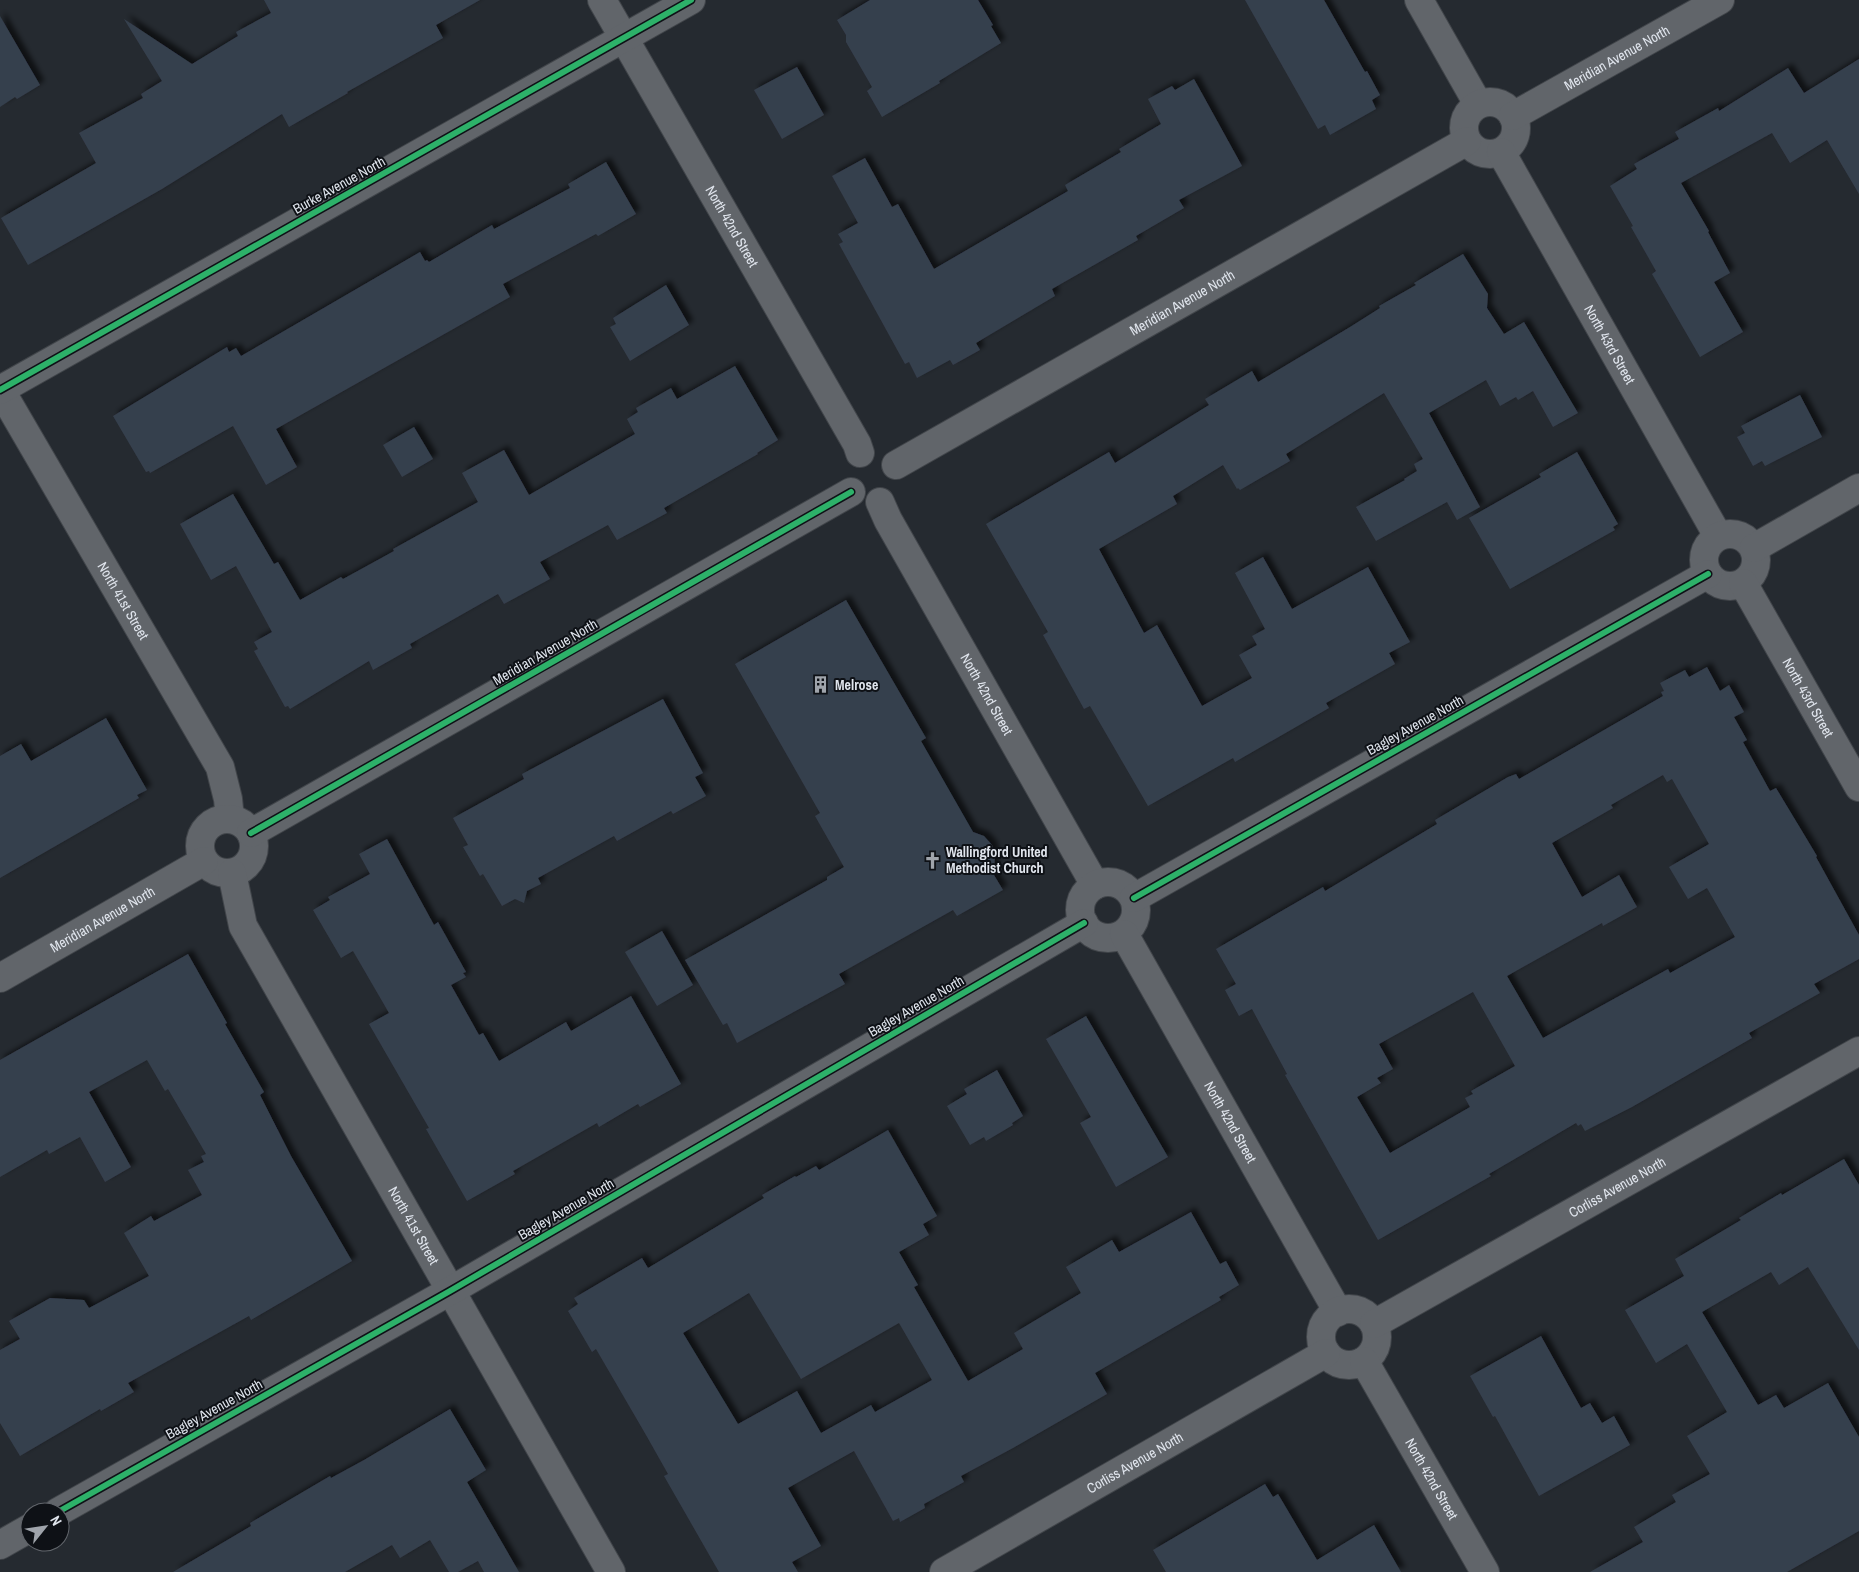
<svg xmlns="http://www.w3.org/2000/svg" width="1859" height="1572" viewBox="0 0 1859 1572" font-family="'Archivo Narrow',sans-serif">
  <style>
    .building { fill: #363f4d; fill-rule: evenodd; filter: url(#shadow) }
    .lines { fill: none; stroke-linecap: round; stroke-linejoin: round }
    .minor-casing { stroke: #41454a; stroke-width: 30 }
    .minor { stroke: #61656a; stroke-width: 28 }
    .cycleway-casing { stroke: #0e1116; stroke-width: 9 }
    .cycleway { stroke: #2db169; stroke-width: 6 }
    .labels { text-anchor: middle; stroke-width: 4; stroke-linejoin: round; paint-order: stroke }
    .street-label { font-size: 14px; fill: #e0e5ed; stroke: #0e1116 }
    .poi-label { font-size: 14px; font-weight: bold; fill: #e0e5ed; stroke: #0e1116; text-anchor: start }
  </style>
  <defs>
    <filter id="shadow"><feDropShadow dx="4.5" dy="-4.5" stdDeviation="2.5" flood-color="#0009"/></filter>
  </defs>
  <rect width="100%" height="100%" fill="#252a30"/>
  <!-- building -->
  <g class="building">
    <path d="M264,0H480L436,25L443,38L347,92L348,93L289,127L282,114L162,189L28,265L1,218L96,163L79,133L143,98L141,94L162,81L124,19L192,64L238,36L236,32L271,13Z"/>
    <path d="M870,0H978L993,25L991,26L1001,43L939,81L940,83L882,117L867,91L872,87L846,42V35L837,20Z"/>
    <path d="M1245,0H1324L1365,72L1367,71L1380,95L1372,100L1376,109L1330,135L1325,125L1318,129Z"/>
    <path d="M0,16L40,85L17,99L15,97L0,107Z"/>
    <path d="M1859,59V194L1827,140L1790,163L1772,133L1681,183L1709,231L1708,232L1730,273L1714,282L1743,332L1700,357L1652,274L1656,271L1631,227L1633,226L1610,186L1637,169L1634,164L1679,139L1675,132L1718,108L1719,111L1788,68L1804,93Z"/>
    <path d="M797,67L824,115L782,139L754,90Z"/>
    <path d="M1194,79L1242,166L1179,200L1184,208L1136,236L1138,240L1052,289L1055,296L976,343L980,350L953,365L950,360L917,378L909,362L905,364L839,244L843,242L838,234L858,223L832,176L865,158L892,207L898,204L934,269L1068,191L1065,185L1121,152L1119,149L1161,124L1148,99L1172,86L1175,90Z"/>
    <path d="M606,162L636,214L598,236L596,234L503,284L510,297L276,429L297,467L266,485L233,426L150,473L149,471L146,472L113,416L227,347L229,352L236,348L241,356L420,252L425,261L427,260L429,262L492,225L494,229L570,188L568,184Z"/>
    <path d="M1463,254L1488,294L1487,308L1504,334L1524,322L1578,413L1553,427L1533,391L1518,400L1516,397L1500,406L1486,380L1429,413L1480,507L1457,520L1447,502L1376,541L1356,507L1405,480L1404,479L1417,471L1414,464L1423,459L1384,393L1286,454L1290,461L1240,490L1238,488L1237,489L1223,465L1173,496L1177,504L1099,549L1144,633L1157,625L1202,706L1252,678L1239,655L1257,645L1252,636L1265,629L1235,573L1263,557L1292,609L1368,567L1410,642L1389,653L1395,664L1326,703L1329,708L1235,762L1233,758L1148,806L1090,706L1084,709L1043,635L1048,632L986,524L1109,452L1115,463L1209,405L1205,399L1252,371L1258,382L1350,327L1380,308L1379,306L1416,285L1414,283Z"/>
    <path d="M666,285L689,325L630,361L610,327L616,324L613,318Z"/>
    <path d="M735,366L778,440L757,453L758,454L664,508L667,513L617,540L608,525L540,562L550,579L504,604L498,594L410,644L412,648L373,670L369,661L290,709L288,706L285,707L254,651L258,649L254,642L272,632L236,566L211,580L180,524L233,494L274,564L278,562L300,600L341,577L343,579L394,551L393,549L478,502L462,473L504,450L529,495L635,434L627,419L638,412L636,408L671,388L677,399Z"/>
    <path d="M1800,395L1822,437L1765,466L1762,461L1753,466L1737,437L1745,433L1741,426Z"/>
    <path d="M414,427L433,459L402,477L383,445Z"/>
    <path d="M1577,452L1618,524L1613,527L1615,530L1510,589L1469,518L1541,477L1539,474Z"/>
    <path d="M846,600L926,738L921,741L973,832L984,836L992,845L995,853L994,875L1003,890L957,916L953,910L839,974L845,984L737,1043L727,1023L723,1025L685,960L827,880V877L844,867L815,816L820,813L735,664Z"/>
    <path d="M1707,667L1720,691L1729,685L1744,712L1734,717L1747,740L1743,742L1770,791L1776,788L1817,856L1816,857L1859,935V959L1814,984L1820,993L1749,1033L1752,1038L1632,1107L1585,1131L1581,1124L1578,1126L1576,1123L1489,1174L1491,1176L1378,1240L1285,1075L1287,1074L1252,1009L1239,1016L1225,990L1236,984L1216,949L1323,887L1325,891L1437,824L1435,820L1508,777L1516,774L1519,779L1663,696L1661,692L1664,691L1660,683L1685,670L1689,677ZM1663,775L1667,782L1672,779L1709,844L1669,867L1688,899L1707,888L1735,937L1670,973L1668,969L1543,1038L1507,976L1602,923L1603,926L1637,907L1619,875L1582,897L1552,843L1613,808L1611,805ZM1473,992L1515,1066L1471,1091L1473,1094L1465,1098L1470,1107L1390,1153L1357,1097L1381,1083L1377,1078L1393,1069L1379,1044Z"/>
    <path d="M663,699L703,773L695,777L706,796L673,814L671,811L617,841L614,836L538,878L541,884L527,891L524,903L515,899L502,906L483,874L480,876L463,847L468,845L453,818L524,779L522,774Z"/>
    <path d="M106,718L147,790L137,795L139,798L0,878V756L21,744L31,761Z"/>
    <path d="M387,839L434,925L438,922L466,972L463,973L466,977L451,985L479,1035L483,1033L499,1061L566,1022L571,1031L631,996L681,1084L640,1107L638,1104L599,1127L597,1123L513,1171L515,1174L467,1201L426,1129L429,1128L369,1024L389,1013L353,951L341,958L313,910L330,900L328,897L370,874L359,854Z"/>
    <path d="M662,931L693,985L657,1006L625,952Z"/>
    <path d="M188,954L227,1023L225,1024L264,1092L260,1095L291,1156L352,1261L251,1320L249,1316L128,1383L134,1392L101,1411L100,1409L20,1456L0,1423V1350L20,1339L9,1321L50,1298L84,1300L89,1308L149,1276L124,1233L151,1216L154,1221L202,1195L188,1170L204,1162L201,1156L206,1154L168,1089L165,1091L147,1060L89,1092L131,1167L105,1182L80,1137L49,1154L47,1150L0,1177V1060Z"/>
    <path d="M1086,1016L1168,1157L1116,1187L1080,1123L1091,1117L1046,1039Z"/>
    <path d="M997,1070L1023,1116L1012,1123L1013,1125L986,1141L984,1137L970,1145L947,1106L967,1094L964,1089Z"/>
    <path d="M888,1130L937,1216L923,1224L929,1235L899,1252L918,1285L914,1287L968,1381L1023,1349L1014,1333L1081,1293L1066,1267L1112,1240L1119,1252L1191,1212L1220,1264L1226,1261L1239,1285L1219,1297L1221,1300L1095,1373L1107,1394L1013,1448L961,1476L964,1482L924,1504L925,1508L900,1522L899,1518L893,1521L854,1451L788,1488L821,1546L792,1562L798,1572H719L664,1476L668,1474L646,1435L596,1349L592,1352L568,1311L578,1304L574,1298L642,1258L648,1268L764,1198L762,1195L795,1176L796,1177L816,1166L819,1170ZM749,1293L801,1379L899,1323L932,1380L875,1412L871,1405L821,1433L797,1391L738,1424L683,1333Z"/>
    <path d="M1844,1159L1859,1185V1350L1808,1267L1779,1285L1771,1272L1702,1312L1758,1405L1776,1395L1784,1408L1828,1383L1859,1437V1531L1787,1572H1590L1643,1542L1634,1527L1676,1502L1672,1495L1710,1474L1687,1436L1727,1412L1687,1344L1656,1363L1625,1310L1684,1276L1675,1259L1741,1220L1739,1218L1781,1193L1782,1195Z"/>
    <path d="M1541,1336L1581,1408L1590,1403L1602,1423L1614,1416L1630,1445L1539,1496L1495,1416L1493,1417L1470,1376Z"/>
    <path d="M450,1409L486,1470L467,1482L519,1572H484L478,1561L458,1572H449L430,1540L400,1558L392,1545L345,1572H173L251,1526L250,1523L330,1476L331,1478L364,1460Z"/>
    <path d="M1265,1484L1273,1497L1278,1494L1317,1560L1374,1525L1401,1572H1166L1153,1550Z"/>
  </g>
  <g class="lines">
    <defs>
      <g id="minor">
        <path id="s1" d="M602,0L857,444L860,453"/>
        <path d="M1419,0L1478,104"/>
        <circle cx="1490" cy="128" r="26"/>
        <path id="s2" d="M1513,116L1720,0"/>
        <path id="s3" d="M1501,152L1718,536"/>
        <path id="s4" d="M0,389L220,767L228,799L230,819"/>
        <path d="M0,390L691,0"/>
        <path id="s5" d="M896,465L1467,141"/>
        <path id="s6" d="M880,502L888,520L1095,885"/>
        <circle cx="1730" cy="560" r="26"/>
        <path d="M1754,548L1859,488"/>
        <path id="s7" d="M1743,583L1859,787"/>
        <circle cx="227" cy="846" r="27"/>
        <path d="M251,833L851,492"/>
        <path id="s8" d="M232,873L243,926L611,1572"/>
        <circle cx="1108" cy="910" r="28"/>
        <path d="M1134,898L1708,574"/>
        <path id="s9" d="M1124,934L1338,1312"/>
        <path id="s10" d="M0,978L204,861"/>
        <circle cx="1349" cy="1337" r="28"/>
        <path id="s11" d="M1374,1324L1859,1051"/>
        <path id="s12" d="M1364,1361L1485,1572"/>
        <path d="M58,1512L450,1291L1084,923"/>
        <path d="M0,1545L30,1528"/>
        <path id="s13" d="M944,1572L1326,1353"/>
      </g>
    </defs>
    <!-- minor casing -->
    <use href="#minor" class="minor-casing"/>
    <!-- minor -->
    <use href="#minor" class="minor"/>
    <defs>
      <g id="cycleway">
        <path d="M0,390L691,0"/>
        <path d="M251,833L851,492"/>
        <path d="M1134,898L1708,574"/>
        <path d="M58,1512L450,1291L1084,923"/>
      </g>
    </defs>
    <!-- cycleway casing -->
    <use href="#cycleway" class="cycleway-casing"/>
    <!-- cycleway -->
    <use href="#cycleway" class="cycleway"/>
  </g>
  <!-- icons -->
  <defs>
    <symbol id="building-bare" viewBox="-9 -9 18 18"><path d="M-4-6H4V6H1V3H-1V6H-4ZM-2.5-4.3h1.7v1.8h-1.7ZM.8-4.3h1.7v1.8H.8ZM-2.5-1h1.7V.8h-1.7ZM.8-1h1.7V.8H.8Z" fill="#9fa4ab" stroke="#0e1116" stroke-width="2.5" paint-order="stroke"/></symbol>
    <symbol id="church-bare" viewBox="-9 -9 18 18"><path d="M-1.2-6h2.4v3.5h3.3v2.4h-3.3V6h-2.4V-.1h-3.3v-2.4h3.3Z" fill="#9fa4ab" stroke="#0e1116" stroke-width="2.5" paint-order="stroke"/></symbol>
  </defs>
  <g fill-rule="evenodd">
    <use href="#building-bare" x="808" y="672" width="25" height="25"/>
    <use href="#church-bare" x="920" y="848" width="25" height="25"/>
  </g>
  <g class="labels">
    <!-- street labels -->
    <g class="street-label">
      <text dy="5" stroke="none"><textPath href="#s2" startOffset="119">Meridian Avenue North</textPath></text>
      <text transform="translate(339 185) rotate(-29)" y="5">Burke Avenue North</text>
      <text dy="5" stroke="none"><textPath href="#s1" startOffset="261">North 42nd Street</textPath></text>
      <text dy="5" stroke="none"><textPath href="#s5" startOffset="329">Meridian Avenue North</textPath></text>
      <text dy="5" stroke="none"><textPath href="#s3" startOffset="221">North 43rd Street</textPath></text>
      <text dy="5" stroke="none"><textPath href="#s4" startOffset="245">North 41st Street</textPath></text>
      <text transform="translate(545 652) rotate(-30)" y="5">Meridian Avenue North</text>
      <text dy="5" stroke="none"><textPath href="#s6" startOffset="220">North 42nd Street</textPath></text>
      <text dy="5" stroke="none"><textPath href="#s7" startOffset="132">North 43rd Street</textPath></text>
      <text transform="translate(1415 725) rotate(-29)" y="5">Bagley Avenue North</text>
      <text dy="5" stroke="none"><textPath href="#s10" startOffset="118">Meridian Avenue North</textPath></text>
      <text transform="translate(916 1006) rotate(-30)" y="5">Bagley Avenue North</text>
      <text dy="5" stroke="none"><textPath href="#s9" startOffset="216">North 42nd Street</textPath></text>
      <text dy="5" stroke="none"><textPath href="#s11" startOffset="279">Corliss Avenue North</textPath></text>
      <text transform="translate(566 1209) rotate(-30)" y="5">Bagley Avenue North</text>
      <text dy="5" stroke="none"><textPath href="#s8" startOffset="399">North 41st Street</textPath></text>
      <text transform="translate(214 1409) rotate(-29)" y="5">Bagley Avenue North</text>
      <text dy="5" stroke="none"><textPath href="#s13" startOffset="220">Corliss Avenue North</textPath></text>
      <text dy="5" stroke="none"><textPath href="#s12" startOffset="136">North 42nd Street</textPath></text>
    </g>
    <!-- poi labels -->
    <g class="poi-label">
      <text x="835" y="690">Melrose</text>
      <text x="946" y="857">Wallingford United<tspan x="946" dy="16">Methodist Church</tspan></text>
    </g>
  </g>
  <!-- north arrow -->
  <g transform="translate(45 1527) rotate(60)"><circle r="24" fill="#0e1116" stroke="#62666c"/>
  <path d="M0-4L9 19L0 12L-9 19Z" fill="#9fa4ab"/>
  <text y="-8" font-size="14" font-weight="bold" text-anchor="middle" fill="#e0e5ed">N</text>
  </g>
</svg>
